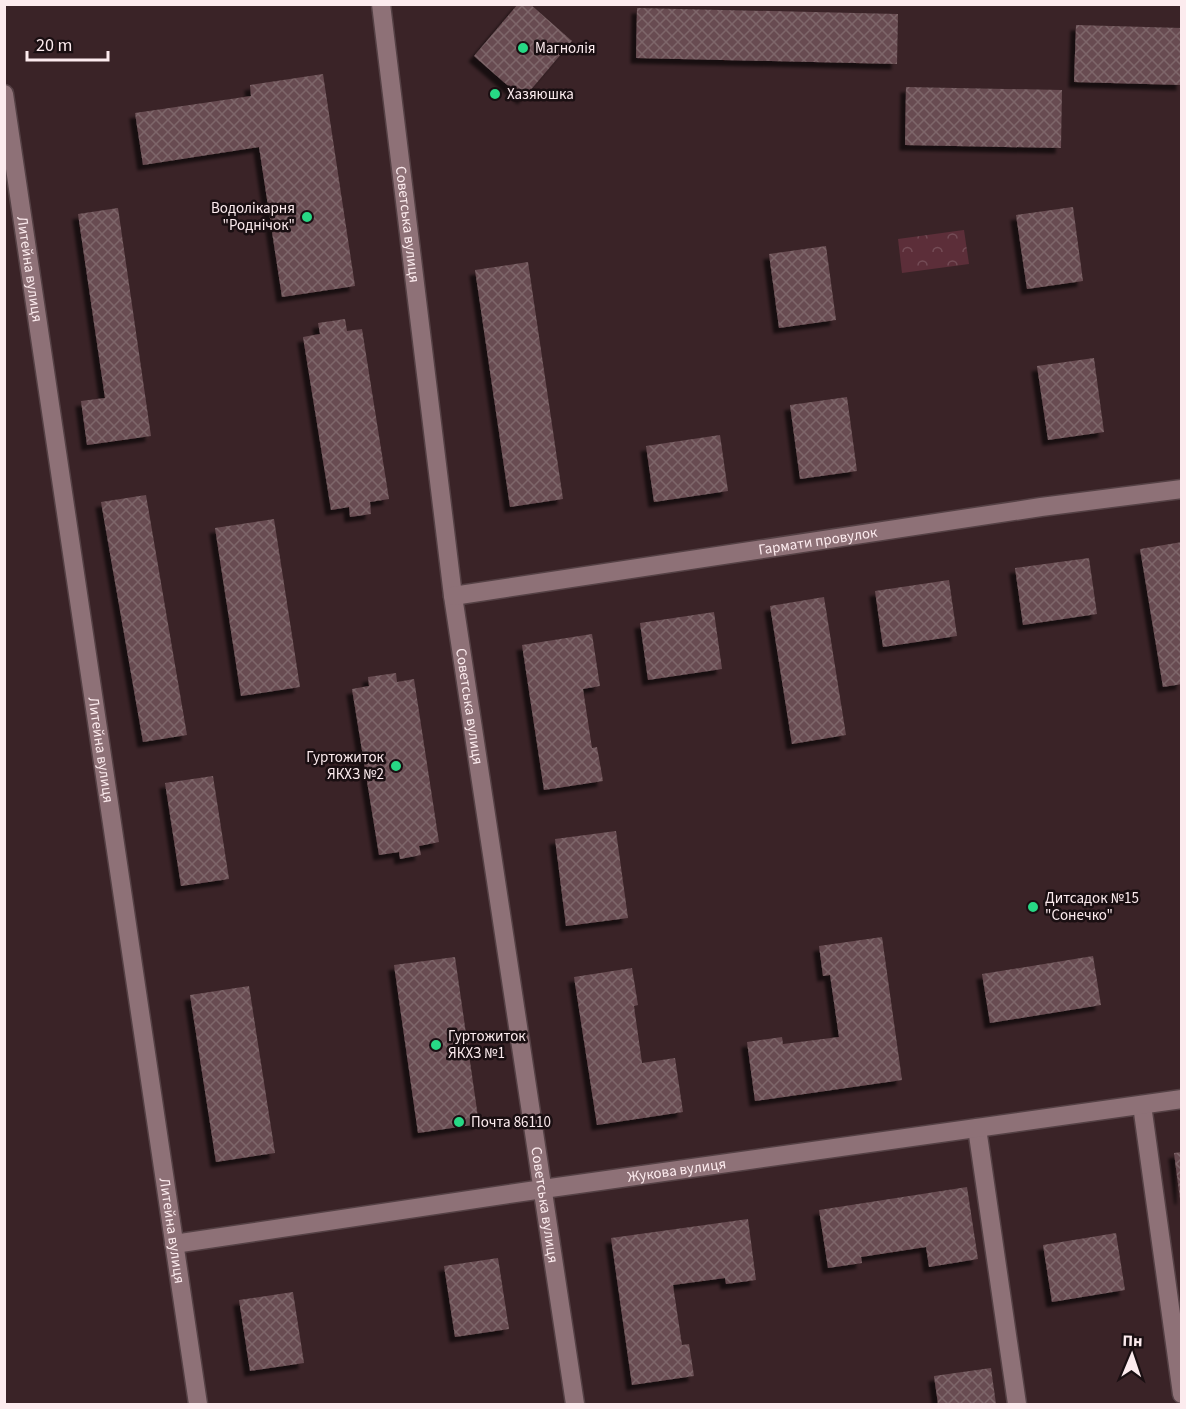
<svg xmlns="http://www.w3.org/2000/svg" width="1186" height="1409" viewBox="0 0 1186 1409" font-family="'Source Sans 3',sans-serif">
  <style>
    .forest { fill: url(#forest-crowns) }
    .building { fill: url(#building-cross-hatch); filter: url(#shadow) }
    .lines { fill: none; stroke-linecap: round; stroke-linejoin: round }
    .minor-casing { stroke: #554145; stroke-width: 21 }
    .minor { stroke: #8e7177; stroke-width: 18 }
    .poi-dot { fill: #27d885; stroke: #1a0f12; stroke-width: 2 }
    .labels { text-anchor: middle; stroke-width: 5; stroke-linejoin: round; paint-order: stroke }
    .poi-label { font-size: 15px; fill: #fcebee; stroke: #1a0f12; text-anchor: start }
    .street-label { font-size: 15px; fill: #fcebee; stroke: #1a0f12 }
  </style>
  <defs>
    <pattern id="forest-crowns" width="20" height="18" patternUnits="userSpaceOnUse" patternTransform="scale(1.5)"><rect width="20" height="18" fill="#5c2e39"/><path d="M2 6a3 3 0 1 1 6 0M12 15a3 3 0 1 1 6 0" fill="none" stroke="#744c56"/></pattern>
    <pattern id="building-cross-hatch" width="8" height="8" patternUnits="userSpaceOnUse" patternTransform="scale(1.5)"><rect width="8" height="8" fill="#674c51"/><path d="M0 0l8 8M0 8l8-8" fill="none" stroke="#7e666a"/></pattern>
    <filter id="shadow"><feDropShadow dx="-5.5" dy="5.5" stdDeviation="1.5" flood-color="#0009"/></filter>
  </defs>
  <rect width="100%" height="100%" fill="#3a2327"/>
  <!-- forest -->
  <path class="forest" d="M964,230L969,264L902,273L898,239Z"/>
  <!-- building -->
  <g class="building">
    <path d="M518,4H530L572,41L523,99L474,56Z"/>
    <path d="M637,8L898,14L897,64L636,58Z"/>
    <path d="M1076,25L1182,28V85L1074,82Z"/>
    <path d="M323,74L355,286L282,297L259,147L143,165L135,113L251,96L250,85Z"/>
    <path d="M906,87L1062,90L1061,148L905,145Z"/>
    <path d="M1073,207L1083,281L1027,289L1016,215Z"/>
    <path d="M118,208L151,436L87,445L81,401L105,398L78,214Z"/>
    <path d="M826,246L836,320L779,328L769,254Z"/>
    <path d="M528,262L563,499L510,507L475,270Z"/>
    <path d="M345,319L347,331L362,329L389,499L370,502L371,514L350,517L349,507L331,510L303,337L320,334L318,323Z"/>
    <path d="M1094,358L1104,432L1048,440L1037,366Z"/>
    <path d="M847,397L857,471L800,479L790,405Z"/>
    <path d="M720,435L728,491L654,502L646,446Z"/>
    <path d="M146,495L187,735L143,742L101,502Z"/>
    <path d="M274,519L300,687L241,696L215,528Z"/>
    <path d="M1182,542V684L1163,687L1140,549Z"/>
    <path d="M1089,558L1097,614L1023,625L1015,568Z"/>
    <path d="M949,580L957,636L883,647L875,591Z"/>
    <path d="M824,597L846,735L792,744L770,606Z"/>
    <path d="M714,612L722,669L648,680L640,623Z"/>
    <path d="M592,634L600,686L583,689L592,748L597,747L603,781L544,790L522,645Z"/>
    <path d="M396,673L397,682L414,679L439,842L419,846L421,855L400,859L399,852L379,855L352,689L369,686L368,677Z"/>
    <path d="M213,776L229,879L181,886L165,783Z"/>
    <path d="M616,831L628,918L566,926L555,839Z"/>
    <path d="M882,937L902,1080L755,1101L747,1042L782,1037L783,1044L839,1037L830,975L823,976L819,946Z"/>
    <path d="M1093,956L1101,1005L990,1023L982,974Z"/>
    <path d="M455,957L479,1124L418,1133L394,965Z"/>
    <path d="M632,968L638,1005L634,1006L642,1063L675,1058L683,1112L597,1125L574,977Z"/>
    <path d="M249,986L275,1153L216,1162L190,995Z"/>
    <path d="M1182,1152V1199H1180L1174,1153Z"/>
    <path d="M967,1187L978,1259L929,1267L926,1247L861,1257L862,1263L828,1268L819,1210Z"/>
    <path d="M748,1219L756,1280L726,1284L725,1278L673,1285L682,1345L689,1344L694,1376L632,1385L611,1238Z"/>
    <path d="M1116,1233L1125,1290L1052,1302L1043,1245Z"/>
    <path d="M498,1258L509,1329L455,1337L444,1266Z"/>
    <path d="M293,1292L304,1363L250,1371L239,1300Z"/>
    <path d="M991,1368L996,1404H938L934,1376Z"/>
  </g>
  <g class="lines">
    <defs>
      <g id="minor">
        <path id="s1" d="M381,4L453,596L575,1404"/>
        <path id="s2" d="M4,94L198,1404"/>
        <path id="s3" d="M453,596L1041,507L1182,489"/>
        <path d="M1142,1105L1182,1394"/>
        <path d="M977,1128L1017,1404"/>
        <path id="s4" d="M174,1244L543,1189L1182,1099"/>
      </g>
    </defs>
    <!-- minor casing -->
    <use href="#minor" class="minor-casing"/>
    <!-- minor -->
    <use href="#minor" class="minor"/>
  </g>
  <!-- markers -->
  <g class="poi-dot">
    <circle cx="523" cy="48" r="6"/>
    <circle cx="495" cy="94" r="6"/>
    <circle cx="307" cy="217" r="6"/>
    <circle cx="396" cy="766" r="6"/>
    <circle cx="1033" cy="907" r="6"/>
    <circle cx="436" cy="1045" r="6"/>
    <circle cx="459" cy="1122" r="6"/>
  </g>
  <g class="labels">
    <!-- poi labels -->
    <g class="poi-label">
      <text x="535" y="53">Магнолія</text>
      <text x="507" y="99">Хазяюшка</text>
      <text x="295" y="213" text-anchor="end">Водолікарня<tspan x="295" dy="17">"Роднічок"</tspan></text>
      <text x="384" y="762" text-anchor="end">Гуртожиток<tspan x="384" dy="17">ЯКХЗ №2</tspan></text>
      <text x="1045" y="903">Дитсадок №15<tspan x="1045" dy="17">"Сонечко"</tspan></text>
      <text x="448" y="1041">Гуртожиток<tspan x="448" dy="17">ЯКХЗ №1</tspan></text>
      <text x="471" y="1127">Почта 86110</text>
    </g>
    <!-- street labels -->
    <g class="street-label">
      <text dy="5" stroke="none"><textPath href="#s1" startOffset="222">Советська вулиця</textPath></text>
      <text dy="5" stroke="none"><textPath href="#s2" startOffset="177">Литейна вулиця</textPath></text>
      <text dy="5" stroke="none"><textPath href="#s3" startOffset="369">Гармати провулок</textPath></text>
      <text dy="5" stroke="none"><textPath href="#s1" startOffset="708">Советська вулиця</textPath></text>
      <text dy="5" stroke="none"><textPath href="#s2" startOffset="663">Литейна вулиця</textPath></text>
      <text dy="5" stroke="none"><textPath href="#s4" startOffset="508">Жукова вулиця</textPath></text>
      <text dy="5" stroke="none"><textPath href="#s1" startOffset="1212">Советська вулиця</textPath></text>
      <text dy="5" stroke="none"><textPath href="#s2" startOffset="1149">Литейна вулиця</textPath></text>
    </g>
  </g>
  <!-- border -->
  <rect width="1186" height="1409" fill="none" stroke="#fcebee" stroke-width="12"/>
  <!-- north arrow -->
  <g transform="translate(1132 1355) rotate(2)" stroke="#1a0f12" stroke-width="4.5" paint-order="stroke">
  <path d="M0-4.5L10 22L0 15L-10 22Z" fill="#fcebee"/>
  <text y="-9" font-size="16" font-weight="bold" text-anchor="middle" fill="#fcebee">Пн</text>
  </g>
  <!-- scale -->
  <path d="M27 51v9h81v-9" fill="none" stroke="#fcebee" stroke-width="3"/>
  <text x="36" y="51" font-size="18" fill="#fcebee" stroke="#1a0f12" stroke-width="4.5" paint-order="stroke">20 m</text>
</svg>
